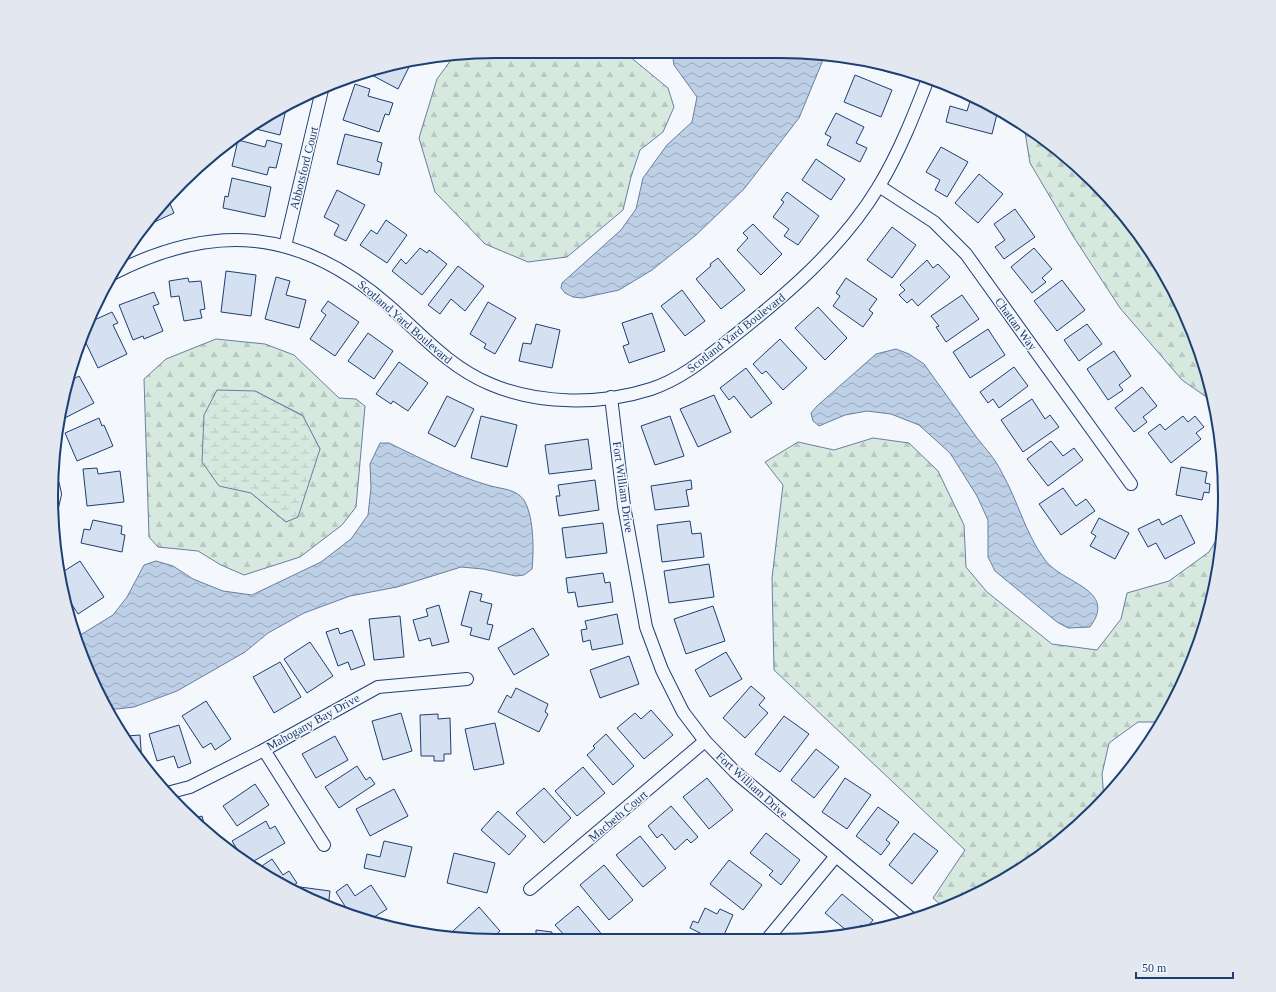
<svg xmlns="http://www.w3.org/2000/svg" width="1276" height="992" viewBox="0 0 1276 992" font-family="Georgia,serif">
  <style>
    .forest { fill: url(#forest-firs); stroke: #687fa3; fill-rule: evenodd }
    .wetland { fill: url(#wetland-marsh); stroke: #687fa3 }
    .water { fill: url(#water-waves); stroke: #687fa3 }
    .building { fill: #d5e0f0; stroke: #1d3f73 }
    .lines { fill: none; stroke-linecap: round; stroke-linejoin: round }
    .street-casing { stroke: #1d3f73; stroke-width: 14 }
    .street { stroke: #f4f7fb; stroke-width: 12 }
    .labels { text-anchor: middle; stroke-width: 3; stroke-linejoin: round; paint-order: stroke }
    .street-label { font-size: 12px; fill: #1d3f73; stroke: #f4f7fb }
    .rim { fill: none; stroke: #1d3f73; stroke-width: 2 }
  </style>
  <defs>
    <pattern id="forest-firs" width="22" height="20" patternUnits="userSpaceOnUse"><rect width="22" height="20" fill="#d7e8df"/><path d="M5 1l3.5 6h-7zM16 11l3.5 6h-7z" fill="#b8c8c3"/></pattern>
    <pattern id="wetland-marsh" width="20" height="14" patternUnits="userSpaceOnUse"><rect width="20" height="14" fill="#d7e8df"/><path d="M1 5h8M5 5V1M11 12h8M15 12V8" fill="none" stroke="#b8c8c3"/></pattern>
    <pattern id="water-waves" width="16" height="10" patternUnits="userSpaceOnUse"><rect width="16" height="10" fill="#bed0e5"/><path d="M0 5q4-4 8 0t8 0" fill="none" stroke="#9aaabe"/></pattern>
  </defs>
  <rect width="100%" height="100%" fill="#f4f7fb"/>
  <!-- forest -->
  <g class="forest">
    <path d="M496,51H623L668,88L674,107L663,132L640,150L631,177L623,210L567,257L528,262L485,244L435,192L419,138L437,79L454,56Z"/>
    <path d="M1024,126L1051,143L1095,182L1150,249L1191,326L1215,403L1182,380L1120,308L1073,236L1030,163Z"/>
    <path d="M216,339L265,344L294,355L339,398L356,399L365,406L356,507L342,525L300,557L244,575L221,565L198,551L158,547L149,537L144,379L166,359ZM255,391L302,415L320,449L286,522L251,493Z"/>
    <path d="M873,438L909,443L938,471L964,525L966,567L987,592L1052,644L1097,650L1121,619L1127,593L1169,581L1209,552L1221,532L1216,583L1191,666L1161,722H1138L1109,743L1102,774L1104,799L1094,811L1027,866L943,907L933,898L965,850L774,670L772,578L783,485L765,462L798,442L834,450Z"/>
  </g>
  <!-- wetland -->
  <path class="wetland" d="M217,390L255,391L303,416L320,449L298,517L286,522L251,493L219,486L202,462L204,415Z"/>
  <!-- water -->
  <g class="water">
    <path d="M672,52H809L825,55L799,118L744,189L696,235L652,270L619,290L582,298L573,297L565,293L561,288L562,283L621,230L636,209L643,178L667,145L692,122L697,97L674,65Z"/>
    <path d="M896,349L909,354L924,364C942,389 960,414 977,438C986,449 996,460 1002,473C1018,501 1025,533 1045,560C1063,584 1118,589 1090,627L1068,628L1057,622L995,571L988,557V520L977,496L950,453L919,425L891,414L867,411L845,415L819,426L813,421L811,413L817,406L876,354Z"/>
    <path d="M380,443H389C422,459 455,476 491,486C502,489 516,489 524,500C534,516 534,551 532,569L524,575L516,576L483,569L461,567L397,587L350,596L304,613L268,633L245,652L177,691L134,707L108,710L85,667L75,636L82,634L113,615L127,597L144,565L156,561L173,566L193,579L223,591L252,595L321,562L351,539L368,515L371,488L370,464Z"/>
    <path d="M1143,752L1125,774L1136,755Z"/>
  </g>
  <!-- building -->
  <g class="building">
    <path d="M852,59L895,66L901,68L899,75L851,62Z"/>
    <path d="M402,63L409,67L398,89L366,72L381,66Z"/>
    <path d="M855,75L892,90L881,117L844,102Z"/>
    <path d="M355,84L370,89L368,96L393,103L389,115L385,114L379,132L343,120Z"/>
    <path d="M972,95L998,110L992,134L946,122L950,106L967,111Z"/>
    <path d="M287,105L280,135L252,128L273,111Z"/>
    <path d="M836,113L864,127L856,143L867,148L860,162L827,145L831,137L825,134Z"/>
    <path d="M345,134L382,143L377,161L382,163L379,175L337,164Z"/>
    <path d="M238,140L265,147L267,140L282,144L276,168L269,167L267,175L232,166Z"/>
    <path d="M941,147L968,162L947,197L935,190L940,180L926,172Z"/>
    <path d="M816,159L845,179L831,200L802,180Z"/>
    <path d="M979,174L1003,194L978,223L955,203Z"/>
    <path d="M232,178L271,187L265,217L223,208L225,196L228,197Z"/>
    <path d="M337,190L365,205L346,241L334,235L339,225L324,217Z"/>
    <path d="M787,192L819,216L798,245L784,236L789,229L773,217L784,202L781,200Z"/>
    <path d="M168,199L174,213L148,225Z"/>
    <path d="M1015,209L1035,237L1004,259L995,247L1005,240L994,224Z"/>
    <path d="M386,220L407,235L387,263L360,245L371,230L377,234Z"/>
    <path d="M753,224L782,254L761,275L737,250L748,238L743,233Z"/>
    <path d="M892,227L916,245L892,278L867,260Z"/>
    <path d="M420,248L427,253L429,250L447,264L422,295L392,271L401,259L406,264Z"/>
    <path d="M1034,248L1052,269L1042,278L1046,282L1032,293L1011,267Z"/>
    <path d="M718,258L745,290L721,309L696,279L711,266L710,264Z"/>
    <path d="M927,260L933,268L938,264L950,277L918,306L912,299L907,303L899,295L905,290L900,285Z"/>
    <path d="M458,266L484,286L465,311L451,299L440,314L428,305Z"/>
    <path d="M226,271L256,275L251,316L221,312Z"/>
    <path d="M276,277L290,281L286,295L306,300L299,328L265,319Z"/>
    <path d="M188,278L189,282L201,281L205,309L200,310L202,318L184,321L179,296L171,297L169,281Z"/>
    <path d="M846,278L877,299L869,310L873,313L863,327L833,306L840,296L836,293Z"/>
    <path d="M1062,280L1085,310L1057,331L1034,301Z"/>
    <path d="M682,290L705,321L685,336L661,306Z"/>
    <path d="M154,292L159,304L153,306L163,331L144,339L143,336L133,340L119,305Z"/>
    <path d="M962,295L979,319L946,342L936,327L939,326L931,316Z"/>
    <path d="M328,301L359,322L335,356L310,339L326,315L321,311Z"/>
    <path d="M488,302L516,318L495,354L484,348L486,344L470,334Z"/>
    <path d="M818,307L847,338L825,360L795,328Z"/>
    <path d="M112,312L118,323L113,325L127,354L98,368L84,339L90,322Z"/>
    <path d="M652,313L665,351L629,363L623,346L629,344L622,323Z"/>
    <path d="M536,324L560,330L552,368L519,361L523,343L531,344Z"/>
    <path d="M1087,324L1102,344L1079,361L1064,340Z"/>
    <path d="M988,329L1005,355L970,378L953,352Z"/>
    <path d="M368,333L393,351L374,379L348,361Z"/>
    <path d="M780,339L807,368L783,390L766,371L762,374L753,364Z"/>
    <path d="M1114,351L1131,376L1119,385L1123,390L1108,400L1087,369Z"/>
    <path d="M399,362L428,383L408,411L393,401L391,404L376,394Z"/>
    <path d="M1014,367L1028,386L999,408L993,399L988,403L980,392Z"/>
    <path d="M746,368L772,403L751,418L734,396L729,400L720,388Z"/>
    <path d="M79,376L94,403L61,420L66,383Z"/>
    <path d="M1142,387L1157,406L1143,417L1147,422L1134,432L1115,408Z"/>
    <path d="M714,395L731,432L698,447L680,409Z"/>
    <path d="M447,396L474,409L455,447L428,433Z"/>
    <path d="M1032,399L1045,419L1050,415L1059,427L1023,452L1001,420Z"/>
    <path d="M481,416L517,425L507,467L471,458Z"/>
    <path d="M670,416L684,456L655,465L641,426Z"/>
    <path d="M1183,416L1188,422L1195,416L1204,427L1196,433L1201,439L1171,463L1148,433L1160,424L1165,430Z"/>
    <path d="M99,418L102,426L104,425L113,446L77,461L65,433Z"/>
    <path d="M588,439L592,469L549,474L545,445Z"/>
    <path d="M1051,441L1063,456L1074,448L1083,460L1048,486L1027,459Z"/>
    <path d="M1181,467L1207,472L1205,483L1210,484L1209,493L1204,492L1202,500L1176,495Z"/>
    <path d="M97,468L98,474L120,471L124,502L87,506L83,469Z"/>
    <path d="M595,480L599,510L559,516L556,496H560L558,485Z"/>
    <path d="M691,480L692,489L686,490L689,506L655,510L651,486Z"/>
    <path d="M1063,488L1076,506L1086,499L1095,511L1061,535L1039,504Z"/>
    <path d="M1181,515L1195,543L1165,559L1156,543L1148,547L1138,529L1159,519L1162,525Z"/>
    <path d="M1099,518L1129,533L1115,559L1090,546L1096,536L1091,533Z"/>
    <path d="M93,520L122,526L121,534L125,535L122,552L81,543L84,529L90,530Z"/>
    <path d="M690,521L692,534L701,533L704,557L662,562L657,525Z"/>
    <path d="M603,523L607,553L566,558L562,528Z"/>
    <path d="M80,561L104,597L78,614L64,592L61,573Z"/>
    <path d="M709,564L714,597L669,603L664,571Z"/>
    <path d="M603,573L605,583L610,582L613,602L578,607L575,592L568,593L566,578Z"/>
    <path d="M470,591L482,594L480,601L492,604L487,624L493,625L489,640L470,635L472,628L461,625Z"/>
    <path d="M439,605L449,642L432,646L430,638L419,641L413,620L428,616L426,609Z"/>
    <path d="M713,606L725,641L686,654L674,619Z"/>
    <path d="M617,614L623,644L592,650L590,640L583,642L581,630L587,629L585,621Z"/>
    <path d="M400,616L404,657L374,660L369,619Z"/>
    <path d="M338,628L340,634L352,630L365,665L351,670L348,662L338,666L326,632Z"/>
    <path d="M533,628L549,655L514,675L498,648Z"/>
    <path d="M310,642L333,676L307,693L284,659Z"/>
    <path d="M726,652L742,679L710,697L695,670Z"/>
    <path d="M629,656L639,684L600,698L590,670Z"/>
    <path d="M280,662L301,697L274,713L253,677Z"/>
    <path d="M751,686L765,698L759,705L768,713L745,738L723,718Z"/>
    <path d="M516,688L548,704L545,712L548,714L539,732L498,712L507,695L511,698Z"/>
    <path d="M206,701L231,739L215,750L211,743L203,748L182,716Z"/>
    <path d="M651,710L673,735L644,759L617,728L635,713L641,719Z"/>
    <path d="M401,713L412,751L383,760L372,721Z"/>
    <path d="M438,714V719L450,718L451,754H444V761H434V756H421L420,715Z"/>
    <path d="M784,716L809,734L780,772L755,754Z"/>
    <path d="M495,723L504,764L474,770L465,729Z"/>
    <path d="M179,725L191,763L178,768L174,756L157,761L149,734Z"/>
    <path d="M606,734L634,766L613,785L587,755L595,748L593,746Z"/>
    <path d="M140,735L142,763L126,743H128L127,736Z"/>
    <path d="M335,736L348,760L316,778L302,754Z"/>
    <path d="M816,749L839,767L814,798L791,780Z"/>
    <path d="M357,766L366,780L370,777L375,784L339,808L325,787Z"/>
    <path d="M583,767L605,793L577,816L555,791Z"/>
    <path d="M707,778L733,810L709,829L683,797Z"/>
    <path d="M845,778L871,795L847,829L822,812Z"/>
    <path d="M255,784L269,805L237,826L223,806Z"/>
    <path d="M544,788L571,818L544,843L516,813Z"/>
    <path d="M394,789L408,816L370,836L356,809Z"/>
    <path d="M671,806L698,837L691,843L687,839L675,850L662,834L657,838L648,826Z"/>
    <path d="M878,807L899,822L886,840L890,843L881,855L856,836Z"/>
    <path d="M498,811L526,836L509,855L481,830Z"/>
    <path d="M202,816L206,831L192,819Z"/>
    <path d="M266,821L270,829L275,826L285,843L247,865L232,841Z"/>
    <path d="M766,833L800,860L781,885L769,875L773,871L750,853Z"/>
    <path d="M914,833L938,851L912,884L889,865Z"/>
    <path d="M640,836L666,868L643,887L616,855Z"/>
    <path d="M384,841L412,847L405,877L364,868L367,854L380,857Z"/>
    <path d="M454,853L495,863L487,893L447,883Z"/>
    <path d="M272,859L283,875L289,871L297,883L289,888L256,870Z"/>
    <path d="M729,860L762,885L743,910L710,884Z"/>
    <path d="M604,865L633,900L609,920L580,885Z"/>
    <path d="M347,884L355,896L371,885L387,909L371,919L350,914L336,892Z"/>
    <path d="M300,887L330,891L328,908L299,893Z"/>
    <path d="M842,894L873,920L866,929L861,925L854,933L851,934L825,913Z"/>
    <path d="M578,906L604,937H566L555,925Z"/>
    <path d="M479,907L500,931L493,937H458L453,931Z"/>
    <path d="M705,908L717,914L720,909L733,915L723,937H708L690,928L693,921L698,923Z"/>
    <path d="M536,930L552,932L551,937H520V935L536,936Z"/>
  </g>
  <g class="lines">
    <defs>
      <g id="street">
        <path d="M879,186L934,222L966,254L1131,484"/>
        <path d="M285,246L322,90"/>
        <path d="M110,275C214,221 300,228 389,306C421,334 449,367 490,384C539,405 601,405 651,389C681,379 705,359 729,340C785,296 842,248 879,186C899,153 914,115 928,79"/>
        <path d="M611,397L624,506L646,627L662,670L683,712L705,741L735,772L913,920"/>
        <path d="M52,507L55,494L53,485"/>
        <path d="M264,750L324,845"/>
        <path d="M167,793L190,787L264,750L378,687L467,679"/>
        <path d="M530,889L705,741"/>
        <path d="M769,937L836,856"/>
      </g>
    </defs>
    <!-- street casing -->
    <use href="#street" class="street-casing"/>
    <!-- street -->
    <use href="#street" class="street"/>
  </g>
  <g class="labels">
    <!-- street labels -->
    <g class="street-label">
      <text transform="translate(304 168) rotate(-76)" y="4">Abbotsford Court</text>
      <text transform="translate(405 322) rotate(41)" y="4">Scotland Yard Boulevard</text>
      <text transform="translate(1016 324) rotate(54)" y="4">Chattan Way</text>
      <text transform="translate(736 333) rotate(-38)" y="4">Scotland Yard Boulevard</text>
      <text transform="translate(623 487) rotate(82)" y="4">Fort William Drive</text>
      <text transform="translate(313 722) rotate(-29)" y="4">Mahogany Bay Drive</text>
      <text transform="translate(752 785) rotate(42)" y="4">Fort William Drive</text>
      <text transform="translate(618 816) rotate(-40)" y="4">Macbeth Court</text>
    </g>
  </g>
  <!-- crop -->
  <path d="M0 0H1276V992H0ZM496 58H780A438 438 0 0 1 1218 496V496A438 438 0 0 1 780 934H496A438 438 0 0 1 58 496V496A438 438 0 0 1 496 58Z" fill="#e3e8f0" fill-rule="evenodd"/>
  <path class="rim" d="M496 58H780A438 438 0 0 1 1218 496V496A438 438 0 0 1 780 934H496A438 438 0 0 1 58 496V496A438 438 0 0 1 496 58Z"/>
  <!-- scale -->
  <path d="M1136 972v6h97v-6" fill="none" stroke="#1d3f73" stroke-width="2"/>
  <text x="1142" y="972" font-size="12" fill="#1d3f73" stroke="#f4f7fb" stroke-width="3" paint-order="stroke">50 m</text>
</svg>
